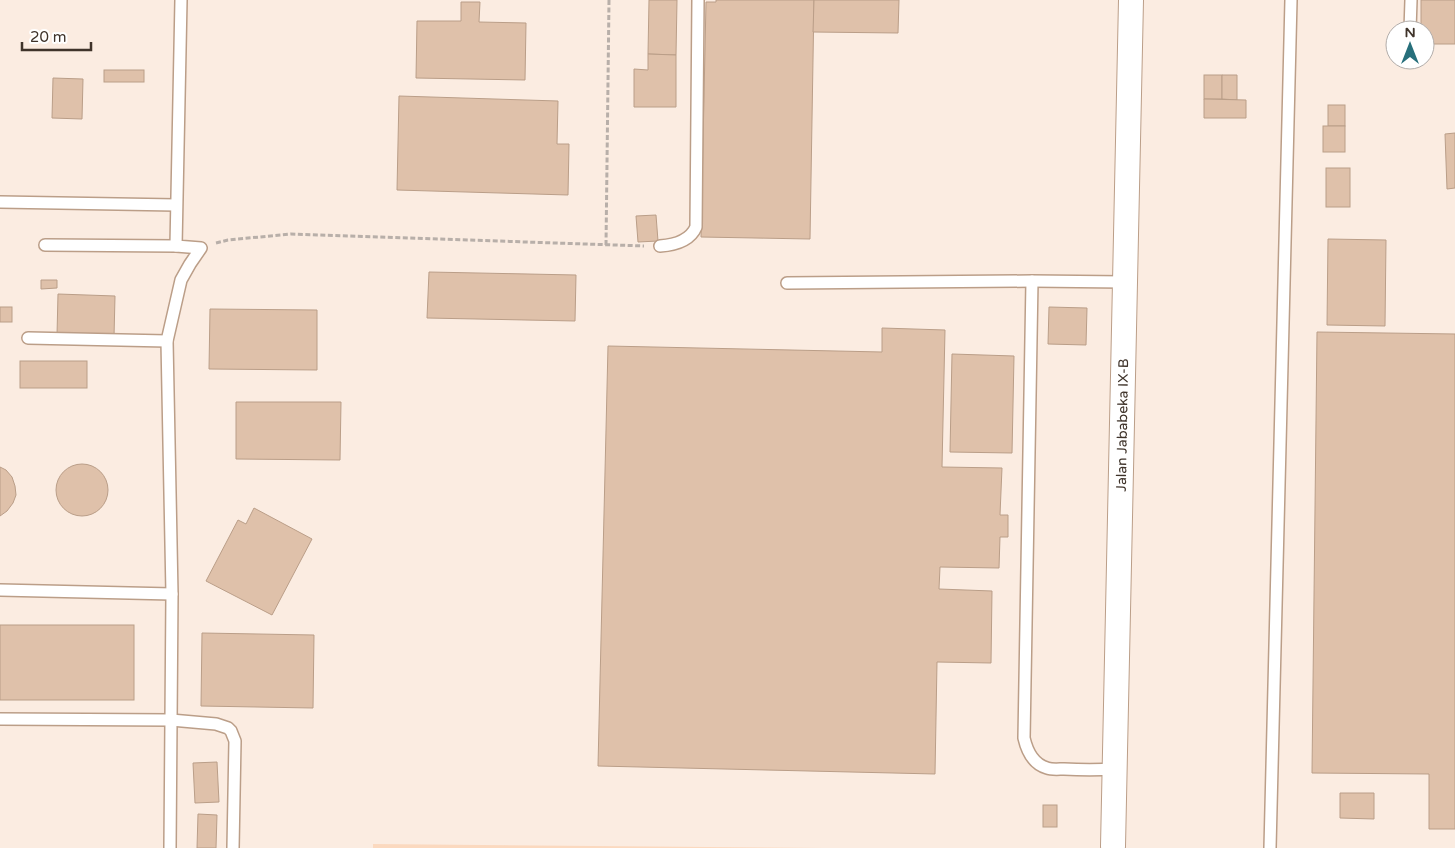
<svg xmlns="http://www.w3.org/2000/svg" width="1455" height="848" viewBox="0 0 1455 848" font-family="'Varela Round',sans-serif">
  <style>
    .built { fill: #fbece1; fill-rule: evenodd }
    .green { fill: #fbd9bf }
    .building { fill: #dfc1aa; stroke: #ba9e88 }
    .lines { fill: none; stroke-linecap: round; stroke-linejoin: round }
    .lane-casing { stroke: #bb9e88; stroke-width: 14 }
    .street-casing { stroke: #bb9e88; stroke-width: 26 }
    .path { stroke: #b8afa9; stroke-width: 3; stroke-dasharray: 5 2.5; stroke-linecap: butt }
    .lane { stroke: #fff; stroke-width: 11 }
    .street { stroke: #fff; stroke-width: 24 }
    .labels { text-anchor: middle; stroke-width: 4.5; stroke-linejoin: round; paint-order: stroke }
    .street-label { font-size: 14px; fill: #3f332a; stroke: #fff }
  </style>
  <rect width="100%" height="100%" fill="#fdf6f2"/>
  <!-- built -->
  <path class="built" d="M0,0H1455V848H0ZM1395,30H1425V60H1395Z"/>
  <!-- green -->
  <path class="green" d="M373,844L824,848H373Z"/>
  <!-- building -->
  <g class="building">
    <path d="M649,0H677L676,55L648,54Z"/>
    <path d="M716,0H814L810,239L701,237L706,2H716Z"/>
    <path d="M814,0H899L898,33L813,32Z"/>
    <path d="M1421,0H1455V44H1425V30H1421Z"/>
    <path d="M461,2H480L479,22L526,23L525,80L416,78L417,21H461Z"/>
    <path d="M648,54L676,55V107H634V69L648,70Z"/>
    <rect x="104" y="70" width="40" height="12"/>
    <rect x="1204" y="75" width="18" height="24"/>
    <path d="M1222,75H1237V100L1222,99Z"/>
    <path d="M53,78L83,79L82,119L52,118Z"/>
    <path d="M399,96L558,101L557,144H569L568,195L397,190Z"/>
    <path d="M1204,99L1246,100V118H1204Z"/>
    <rect x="1328" y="105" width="17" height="21"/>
    <rect x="1323" y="126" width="22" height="26"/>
    <path d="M1455,133V188L1447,189L1445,134Z"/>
    <rect x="1326" y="168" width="24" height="39"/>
    <path d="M656,215L658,241L638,242L636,216Z"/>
    <path d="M1328,239L1386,240L1385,326L1327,325Z"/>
    <path d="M429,272L576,275L575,321L427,318Z"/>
    <path d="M41,280H57V288L41,289Z"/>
    <path d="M58,294L115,296L114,337L57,335Z"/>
    <rect x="0" y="307" width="12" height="15"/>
    <path d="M1049,307L1087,308L1086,345L1048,344Z"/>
    <path d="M210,309L317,310V370L209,369Z"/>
    <path d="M882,328L945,330L942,467L1002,468L1000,515H1008V537H1000L999,568L940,567L939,589L992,591L991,663L937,662L935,774L598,766L608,346L882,352Z"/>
    <path d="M1317,332L1455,334V829H1429V774L1312,773Z"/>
    <path d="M952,354L1014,356L1012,453L950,452Z"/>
    <rect x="20" y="361" width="67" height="27"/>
    <path d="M236,402H341L340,460L236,459Z"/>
    <circle cx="82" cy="490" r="26"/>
    <path d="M0,467L6,470L12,477L15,486L16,495L13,503L7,511L0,516Z"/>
    <path d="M254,508L312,539L272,615L206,581L238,520L246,524Z"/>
    <rect x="0" y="625" width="134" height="75"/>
    <path d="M202,633L314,635L313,708L201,706Z"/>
    <path d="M217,762L219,802L195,803L193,763Z"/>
    <path d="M1340,793H1374V819L1340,818Z"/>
    <rect x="1043" y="805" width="14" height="22"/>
    <path d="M198,814L217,815L216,848H197Z"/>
  </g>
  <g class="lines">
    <defs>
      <g id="lane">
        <path d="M1410,30L1411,0"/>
        <path d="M0,202L176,205"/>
        <path d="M45,245L176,246"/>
        <path d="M660,246C674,245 690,241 696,227L698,0"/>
        <path d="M1032,281L1024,738C1027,751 1033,764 1047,768C1052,770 1059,769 1064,769C1081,770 1098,770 1116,769"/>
        <path d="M787,283L1032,281L1124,282"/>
        <path d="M28,338L167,341"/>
        <path d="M0,590L172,594"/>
        <path d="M0,719L171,720L216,724L228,728L231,731L235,741L233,848"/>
        <path d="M170,848L172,594L167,341L181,280L190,264L201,248L176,246L181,0"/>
        <path d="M1270,848L1291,0"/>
      </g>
      <path id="street" d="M1113,846L1131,0"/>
    </defs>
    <!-- lane casing -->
    <use href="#lane" class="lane-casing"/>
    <!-- street casing -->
    <use href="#street" class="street-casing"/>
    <!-- path -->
    <g class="path">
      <path d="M216,243L228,240L291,234L644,246"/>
      <path d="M606,245L609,0"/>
    </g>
    <!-- lane -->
    <use href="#lane" class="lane"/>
    <!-- street -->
    <use href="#street" class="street"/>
  </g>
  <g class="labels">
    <!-- street labels -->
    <g class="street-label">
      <text transform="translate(1122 425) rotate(-89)" y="5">Jalan Jababeka IX-B</text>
    </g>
  </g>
  <!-- north arrow -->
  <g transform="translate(1410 45)"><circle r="24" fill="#ffffff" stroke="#b2adaa"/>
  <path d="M0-4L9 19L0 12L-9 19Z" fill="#276f7b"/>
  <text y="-8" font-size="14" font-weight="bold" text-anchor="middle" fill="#3f332a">N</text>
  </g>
  <!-- scale -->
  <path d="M22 42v8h69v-8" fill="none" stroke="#3f332a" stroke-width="2.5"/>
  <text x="30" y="42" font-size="15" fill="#3f332a" stroke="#ffffff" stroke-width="4" paint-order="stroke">20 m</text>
</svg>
